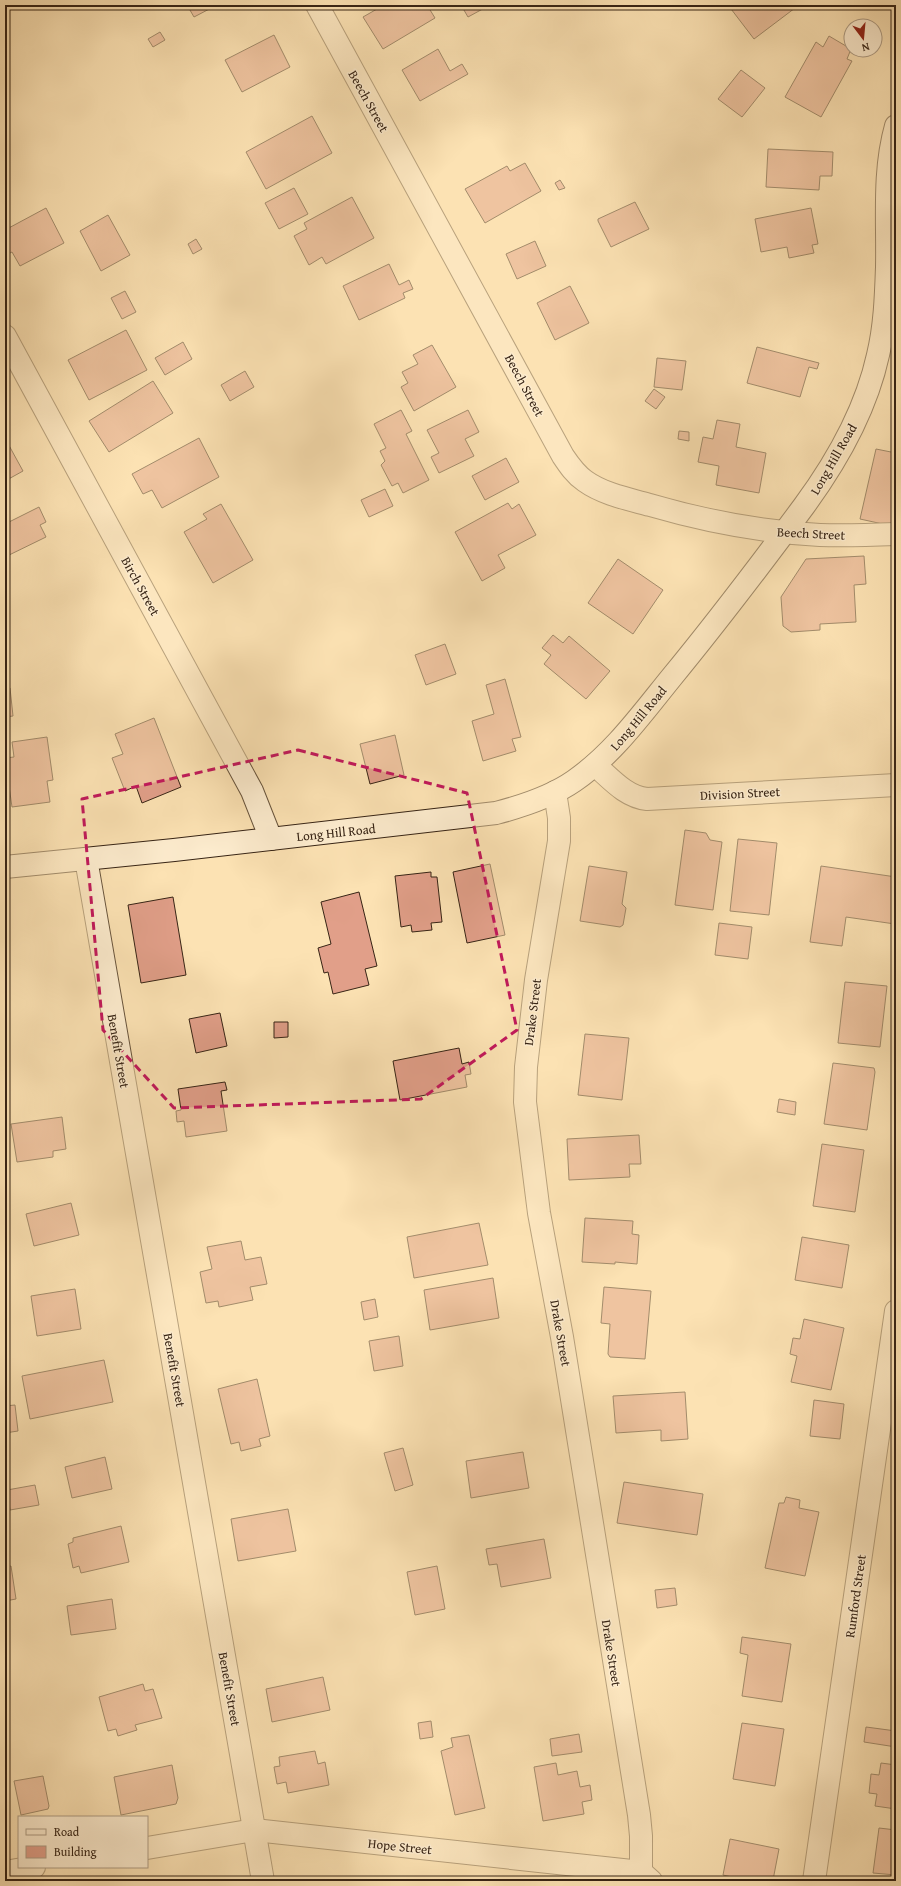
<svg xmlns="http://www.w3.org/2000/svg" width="901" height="1886" viewBox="0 0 901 1886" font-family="'Gentium Book Plus',serif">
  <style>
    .building { fill: #e19f89; stroke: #372415 }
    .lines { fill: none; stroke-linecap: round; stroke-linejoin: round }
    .minor-casing { stroke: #68543c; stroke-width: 24 }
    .secondary-casing { stroke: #372415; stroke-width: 24 }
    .minor { stroke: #fdecce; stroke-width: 22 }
    .secondary { stroke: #fdecce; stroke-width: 22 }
    .marked { fill: none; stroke: #c2185b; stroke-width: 3; stroke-dasharray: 8 5; stroke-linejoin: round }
    .labels { text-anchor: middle; stroke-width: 3; stroke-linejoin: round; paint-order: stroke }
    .street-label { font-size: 13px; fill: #372415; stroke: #fdecce }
  </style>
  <rect width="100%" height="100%" fill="#fce2b3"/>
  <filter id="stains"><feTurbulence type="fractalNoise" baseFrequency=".005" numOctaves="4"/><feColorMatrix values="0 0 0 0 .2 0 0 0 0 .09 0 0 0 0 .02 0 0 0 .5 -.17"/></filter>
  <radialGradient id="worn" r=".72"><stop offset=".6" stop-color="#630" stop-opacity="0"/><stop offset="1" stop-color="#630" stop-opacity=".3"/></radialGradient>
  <!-- building -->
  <g class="building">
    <path d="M187,5H217L194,17Z"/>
    <path d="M384,5H427L435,18L383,49L363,17Z"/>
    <path d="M461,5H490L468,17Z"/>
    <path d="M728,5H799L754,39Z"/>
    <path d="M160,32L165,40L153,47L148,39Z"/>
    <path d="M274,35L290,67L242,92L225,60Z"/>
    <path d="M829,36L851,49L847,59L852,61L821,117L785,97L816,42L823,47Z"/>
    <path d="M438,49L450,71L462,64L468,74L420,101L402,70Z"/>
    <path d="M741,70L765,88L742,117L718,99Z"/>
    <path d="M312,116L332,153L266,189L246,152Z"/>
    <path d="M768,149L833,152L832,176H820L819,190L766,187Z"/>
    <path d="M525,163L541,191L485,223L465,189L507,166L510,171Z"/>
    <path d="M560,180L565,188L559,190L555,183Z"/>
    <path d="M294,188L308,214L279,229L265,203Z"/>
    <path d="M352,197L374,238L326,264L322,257L309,265L294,236L307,229L304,223Z"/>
    <path d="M635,202L649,229L611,247L598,221V219Z"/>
    <path d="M46,208L64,243L20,266L12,252L6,255L5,252V244L7,243L5,239V230Z"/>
    <path d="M811,208L818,244L812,245L814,253L789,258L787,247L761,252L755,219Z"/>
    <path d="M108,215L130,255L101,271L80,231Z"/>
    <path d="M196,239L202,249L193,254L188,244Z"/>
    <path d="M535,241L546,266L517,279L506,254Z"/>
    <path d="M389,264L399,285L409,280L413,289L403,293L405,298L359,320L343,286Z"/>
    <path d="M570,286L589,323L555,340L537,303Z"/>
    <path d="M125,291L136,312L122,319L111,298Z"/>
    <path d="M126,330L147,370L89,400L68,360Z"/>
    <path d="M183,342L192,359L165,375L155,358Z"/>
    <path d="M432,345L456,387L414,411L401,387L408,383L402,372L418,364L413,355Z"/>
    <path d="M757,347L819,363L817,369L809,367L800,397L747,383Z"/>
    <path d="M657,358L686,361L682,390L654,387Z"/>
    <path d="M245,371L254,387L230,401L221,385Z"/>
    <path d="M153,381L173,413L109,452L89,421Z"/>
    <path d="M654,389L665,397L656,409L645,401Z"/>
    <path d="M401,410L412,431L406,434L429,480L403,493L398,483L392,486L381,465L385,461L380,451L386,448L374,424Z"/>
    <path d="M468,410L479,432L465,439L474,456L439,473L431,457L439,453L427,430Z"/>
    <path d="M717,420L740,424L736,447L766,453L759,493L716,485L719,466L698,462L703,437L713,439Z"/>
    <path d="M679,431L689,432V441L678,439Z"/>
    <path d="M199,438L219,477L162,508L152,490L143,494L132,474Z"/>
    <path d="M6,440L23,471L5,481V441Z"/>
    <path d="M876,449L896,453V512L892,526L860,519Z"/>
    <path d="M506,458L519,482L485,500L472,476Z"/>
    <path d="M385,489L393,506L369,517L361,500Z"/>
    <path d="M508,503L512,509L519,504L536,535L498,555L505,568L482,581L455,532Z"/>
    <path d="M221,504L253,560L213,583L184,532L207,519L203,514Z"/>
    <path d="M39,507L46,522L40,525L46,537L5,557V524Z"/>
    <path d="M864,556L866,584L854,585L856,622L820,624V630L791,632L783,626L781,597L806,559Z"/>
    <path d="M618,559L663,590L633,634L588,603Z"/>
    <path d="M553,635L563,643L569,636L610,671L586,699L544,664L551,655L542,648Z"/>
    <path d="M445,644L456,674L426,685L415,655Z"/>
    <path d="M505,679L521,737L512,739L516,751L483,761L472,721L494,714L486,685Z"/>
    <path d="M10,688L13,716L5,717V689Z"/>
    <path d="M154,718L181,787L142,803L136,786L125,791L112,758L123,754L115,734Z"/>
    <path d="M395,735L404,775L370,784L360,744Z"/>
    <path d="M47,737L53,780L47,781L50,802L12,807L5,758L14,757L12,742Z"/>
    <path d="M685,830L706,833L710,840L722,842L713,910L675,905Z"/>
    <path d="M738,839L777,843L769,915L730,911Z"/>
    <path d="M490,864L505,935L467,943L453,872Z"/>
    <path d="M589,866L627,872L622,904L626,908L623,925L620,927L580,921Z"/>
    <path d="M821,866L896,877L895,924L846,917L842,946L810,942Z"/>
    <path d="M431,872V877H437L442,922L431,923L432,930L412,932L411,925L401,927L395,876Z"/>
    <path d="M359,892L377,966L365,969L369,985L333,994L328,972L324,973L318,948L331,944L321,902Z"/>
    <path d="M173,897L186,975L141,983L128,905Z"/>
    <path d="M719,923L752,927L748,959L715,955Z"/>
    <path d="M845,982L887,986L880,1047L838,1043Z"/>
    <path d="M220,1013L227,1046L196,1053L189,1019Z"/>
    <path d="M274,1022H288V1037L274,1038Z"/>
    <path d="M585,1034L629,1038L622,1100L578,1095Z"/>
    <path d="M459,1048L462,1064L469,1062L471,1074L465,1075L467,1087L400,1100L393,1061Z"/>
    <path d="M833,1063L874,1068L875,1072L867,1130L824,1124Z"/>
    <path d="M225,1082L227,1090L221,1091L227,1131L186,1137L184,1121L177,1122L176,1111L181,1110L178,1089Z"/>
    <path d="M779,1099L796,1102L795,1115L777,1112Z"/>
    <path d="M62,1117L66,1149L53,1151V1157L17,1162L11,1124Z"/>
    <path d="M639,1135L641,1164H629L630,1177L569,1180L567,1139Z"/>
    <path d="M822,1144L864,1150L855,1212L813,1206Z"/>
    <path d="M71,1203L79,1235L34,1246L26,1214Z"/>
    <path d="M585,1218L633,1221L632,1234L639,1235L637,1264L615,1262V1264L582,1262Z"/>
    <path d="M479,1223L488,1265L414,1278L407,1237Z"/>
    <path d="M802,1237L849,1245L842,1288L795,1280Z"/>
    <path d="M241,1241L245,1260L261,1257L267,1284L250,1287L253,1300L219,1307L218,1301L206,1303L200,1272L212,1269L207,1247Z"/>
    <path d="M493,1278L499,1318L430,1330L424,1290Z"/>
    <path d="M604,1287L651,1291L645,1359L610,1357L608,1354L610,1324L601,1323Z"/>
    <path d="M75,1289L81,1329L37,1336L31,1296Z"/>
    <path d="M375,1299L378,1317L364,1320L361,1302Z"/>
    <path d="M804,1319L844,1328L831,1390L791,1382L797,1356L790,1354L793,1338L800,1339Z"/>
    <path d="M399,1336L403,1366L374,1371L369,1341Z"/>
    <path d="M104,1360L113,1402L30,1419L22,1376Z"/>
    <path d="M257,1379L270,1436L259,1439L261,1446L241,1451L239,1442L231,1444L218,1389Z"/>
    <path d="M685,1392L688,1439L661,1441V1430L616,1433L613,1396Z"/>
    <path d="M814,1400L844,1404L840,1439L810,1436Z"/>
    <path d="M15,1405L18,1431L5,1433V1406Z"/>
    <path d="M403,1448L413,1485L395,1491L384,1453Z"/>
    <path d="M523,1452L529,1488L471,1498L466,1461Z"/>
    <path d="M105,1457L112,1489L72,1498L65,1467Z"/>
    <path d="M624,1482L703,1494L697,1535L617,1523Z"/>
    <path d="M35,1485L39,1505L10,1510L7,1490Z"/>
    <path d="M786,1497L800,1500L799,1508L819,1512L805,1576L765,1568L779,1503H784Z"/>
    <path d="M288,1509L296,1551L238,1561L231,1519Z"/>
    <path d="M121,1526L129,1562L81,1573L79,1566L73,1568L68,1544L73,1542V1538Z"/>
    <path d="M544,1539L551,1578L501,1587L497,1564L489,1565L486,1549Z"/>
    <path d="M11,1566L16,1599L5,1601V1567Z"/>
    <path d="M437,1566L445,1609L415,1615L407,1572Z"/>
    <path d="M675,1588L677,1605L657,1608L655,1590Z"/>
    <path d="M112,1599L116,1629L71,1635L67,1606Z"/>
    <path d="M742,1637L791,1644L782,1702L742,1696L748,1655L740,1653Z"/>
    <path d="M323,1677L330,1710L272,1722L266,1689Z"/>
    <path d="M143,1684L145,1691L153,1689L162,1718L135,1725L137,1730L118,1736L116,1729L108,1731L99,1697Z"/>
    <path d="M431,1721L433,1737L420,1739L418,1723Z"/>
    <path d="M742,1723L784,1729L775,1786L733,1779Z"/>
    <path d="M866,1727L896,1731V1747L864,1742Z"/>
    <path d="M579,1734L582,1752L552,1756L550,1739Z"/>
    <path d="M469,1735L485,1808L455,1815L441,1751L453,1747L451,1738Z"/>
    <path d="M315,1751L318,1764L325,1762L329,1785L288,1793L286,1782L277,1784L274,1767L280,1766L279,1757Z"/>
    <path d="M556,1763L558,1775L577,1771L580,1787L590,1785L592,1800L582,1802L584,1814L543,1821L534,1767Z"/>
    <path d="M881,1763L896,1765V1809L875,1806L877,1794L869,1793L871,1774L879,1775Z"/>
    <path d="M172,1765L178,1798L176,1804L121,1815L114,1777Z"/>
    <path d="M43,1776L49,1806L48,1809L21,1815L14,1781Z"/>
    <path d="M879,1828L896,1830V1875L873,1873Z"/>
    <path d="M730,1839L779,1849L773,1880L764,1878L763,1881H750L723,1875Z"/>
  </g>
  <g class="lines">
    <defs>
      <g id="minor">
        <path d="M317,5L563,456C569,465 575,474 585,481C603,494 628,499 650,505C705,521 762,532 820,535C845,536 871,535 896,534"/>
        <path d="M5,336L252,791L271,839"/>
        <path d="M595,765C611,779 626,797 647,799L896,785"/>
        <path d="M555,792L559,818V841L536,980L526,1067L525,1102L539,1213L562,1337L639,1815L641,1836V1872"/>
        <path d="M86,859L263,1881"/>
        <path d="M147,1848L254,1830L641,1872L651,1881"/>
        <path d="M5,1872L34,1867"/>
        <path d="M814,1881L896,1311"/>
      </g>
      <path id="secondary" d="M5,867L174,850L496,813C523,806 551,797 574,781C613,754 641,715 671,678C717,622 761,564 804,506C837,461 866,410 878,355C885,326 886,296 887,267C888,220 883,172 896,126"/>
    </defs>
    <!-- minor casing -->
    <use href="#minor" class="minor-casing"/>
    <!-- secondary casing -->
    <use href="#secondary" class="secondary-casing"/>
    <!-- minor -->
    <use href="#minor" class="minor"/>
    <!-- secondary -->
    <use href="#secondary" class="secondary"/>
  </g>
  <!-- marked area -->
  <path d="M0 0H901V1886H0ZM298,750L467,793L517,1030L421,1099L174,1108L103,1030L82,799Z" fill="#fce2b3" fill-opacity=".55" fill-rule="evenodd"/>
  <path class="marked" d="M298,750L467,793L517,1030L421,1099L174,1108L103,1030L82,799Z"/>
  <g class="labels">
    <!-- street labels -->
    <g class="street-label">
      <text transform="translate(369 101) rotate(61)" y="5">Beech Street</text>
      <text transform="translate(525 385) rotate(62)" y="5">Beech Street</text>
      <text transform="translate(833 459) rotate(-60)" y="5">Long Hill Road</text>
      <text transform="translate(811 533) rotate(3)" y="5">Beech Street</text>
      <text transform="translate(141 586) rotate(61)" y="5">Birch Street</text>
      <text transform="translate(638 718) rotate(-50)" y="5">Long Hill Road</text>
      <text transform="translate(740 793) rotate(-3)" y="5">Division Street</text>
      <text transform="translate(336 832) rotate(-6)" y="5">Long Hill Road</text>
      <text transform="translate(532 1012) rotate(-83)" y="5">Drake Street</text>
      <text transform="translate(119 1051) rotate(80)" y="5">Benefit Street</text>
      <text transform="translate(561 1333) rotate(80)" y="5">Drake Street</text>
      <text transform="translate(175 1370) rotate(80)" y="5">Benefit Street</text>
      <text transform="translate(855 1596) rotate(-82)" y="5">Rumford Street</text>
      <text transform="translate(612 1653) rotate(81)" y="5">Drake Street</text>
      <text transform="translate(230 1689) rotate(80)" y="5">Benefit Street</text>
      <text transform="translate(400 1846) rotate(6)" y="5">Hope Street</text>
    </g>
  </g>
  <!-- margin -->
  <rect width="901" height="1886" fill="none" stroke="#fce2b3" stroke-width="20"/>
  <rect x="6" y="6" width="889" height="1874" fill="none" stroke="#372415" stroke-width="2"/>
  <rect x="10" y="10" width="881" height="1866" fill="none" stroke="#372415"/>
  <!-- legend -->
  <rect x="18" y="1816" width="130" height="52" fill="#fdecce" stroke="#ae9c84"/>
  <rect x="26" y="1829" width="20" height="6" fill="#fdecce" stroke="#ae9c84"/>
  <text x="54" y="1836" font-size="12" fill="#372415">Road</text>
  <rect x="26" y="1846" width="20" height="12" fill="#e19f89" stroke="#ae9c84"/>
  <text x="54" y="1856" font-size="12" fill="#372415">Building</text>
  <!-- north arrow -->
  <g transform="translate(863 38) rotate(164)"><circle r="19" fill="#fdecce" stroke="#ae9c84"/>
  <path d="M0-3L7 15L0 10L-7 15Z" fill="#8f2418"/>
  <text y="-6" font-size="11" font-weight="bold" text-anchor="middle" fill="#372415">N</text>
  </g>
  <rect width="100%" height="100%" filter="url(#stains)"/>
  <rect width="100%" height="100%" fill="url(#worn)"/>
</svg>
